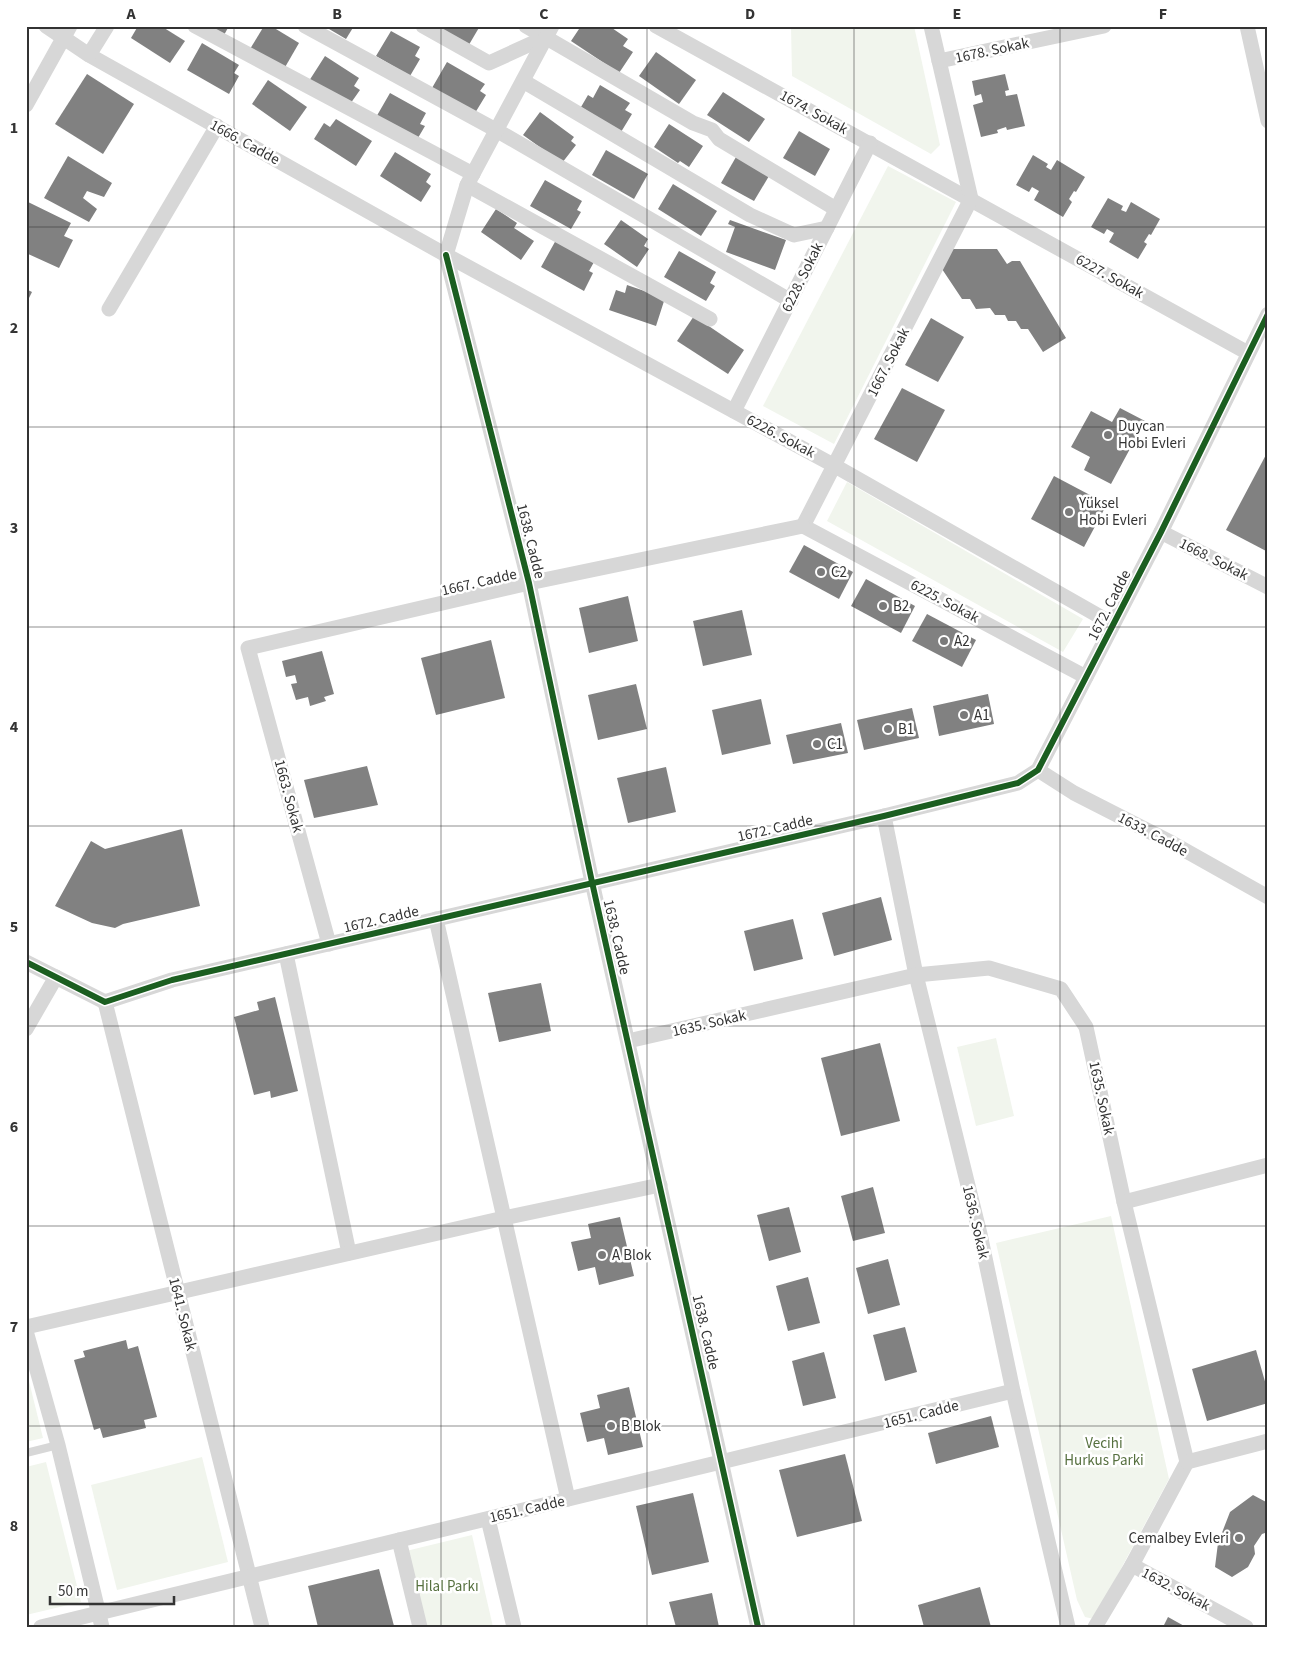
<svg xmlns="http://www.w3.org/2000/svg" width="1294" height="1653" viewBox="0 0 1294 1653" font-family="'Source Sans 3',sans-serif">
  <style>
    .green { fill: #f1f5ed }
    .building { fill: #818181 }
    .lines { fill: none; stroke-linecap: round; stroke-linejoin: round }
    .service { stroke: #d7d7d7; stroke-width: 8 }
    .minor { stroke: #d7d7d7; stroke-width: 15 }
    .cycleway-casing { stroke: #fff; stroke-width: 9 }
    .cycleway { stroke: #1b5e20; stroke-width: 6 }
    .grid { fill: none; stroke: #333; stroke-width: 1; stroke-opacity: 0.55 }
    .poi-dot { fill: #7a7a7a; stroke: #fff; stroke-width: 2 }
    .labels { text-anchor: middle; stroke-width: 5; stroke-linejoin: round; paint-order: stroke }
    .street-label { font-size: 15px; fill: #333; stroke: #fff }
    .poi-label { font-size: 15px; fill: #333; stroke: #fff; text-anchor: start }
    .park-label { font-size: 15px; fill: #56703f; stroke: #fff }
    .neatline { fill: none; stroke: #333; stroke-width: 2 }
    .grid-label { font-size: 16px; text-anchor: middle; font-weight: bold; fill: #333 }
  </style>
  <rect width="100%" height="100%" fill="#fff"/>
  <!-- green -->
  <g class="green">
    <path d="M791,26H914L940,145L931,154L792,76Z"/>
    <path d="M888,166L956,202L834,444L763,406Z"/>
    <path d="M847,482L1083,619L1063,652L827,521Z"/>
    <path d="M996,1038L1014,1116L976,1126L957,1047Z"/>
    <path d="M1111,1216L1169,1479L1094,1619L1085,1617L1077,1600L996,1243Z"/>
    <path d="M26,1369L43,1438L26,1442Z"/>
    <path d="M202,1457L228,1562L117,1590L91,1485Z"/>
    <path d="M46,1462L81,1602L26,1615V1467Z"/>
    <path d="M472,1535L493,1627H420L402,1552Z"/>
  </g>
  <!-- building -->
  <g class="building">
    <path d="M138,26H161L185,41L170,63L131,38Z"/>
    <path d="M209,26H229L224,35Z"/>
    <path d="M264,26H271L299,43L284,69L250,49Z"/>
    <path d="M324,26H354L346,39Z"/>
    <path d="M435,26H480L467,48Z"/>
    <path d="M581,26H609L628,39L623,46L633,52L619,73L571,41Z"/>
    <path d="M391,31L420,47L415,56L420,59L410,76L376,56Z"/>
    <path d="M202,43L239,65L234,73L239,76L229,94L187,70Z"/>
    <path d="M656,52L696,80L679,104L639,76Z"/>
    <path d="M325,56L359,78L354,86L360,90L348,107L309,81Z"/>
    <path d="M447,62L485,84L480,91L486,95L475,113L432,88Z"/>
    <path d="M87,74L134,104L103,154L55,124Z"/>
    <path d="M1005,74L1009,90L1005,91L1006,96L1017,94L1025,126L1007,130L1006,127L997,130L998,133L981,137L973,105L983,102L981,94L975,96L972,81Z"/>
    <path d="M268,80L307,107L290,131L252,104Z"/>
    <path d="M600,85L630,103L625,110L632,114L621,132L581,107L588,95L593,98Z"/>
    <path d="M723,92L765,119L749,142L707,115Z"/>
    <path d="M390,93L426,113L420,124L425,126L415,143L375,119Z"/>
    <path d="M540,112L574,137L571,141L576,145L562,163L523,135Z"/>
    <path d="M336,119L372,141L356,166L314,139L324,123L330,127Z"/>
    <path d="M669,124L703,146L689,167L680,161L678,163L654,147Z"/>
    <path d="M799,131L830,149L815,176L783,158Z"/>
    <path d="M606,150L648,174L634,199L592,175Z"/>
    <path d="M395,152L431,174L426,182L431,186L421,202L380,176Z"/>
    <path d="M1033,155L1048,164L1046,167L1051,170L1057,160L1085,177L1076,192L1074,191L1069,199L1072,202L1063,217L1034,200L1039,191L1032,187L1029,192L1016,185Z"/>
    <path d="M68,156L112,183L104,197L87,191L83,198L97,209L89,222L44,198Z"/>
    <path d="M736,157L769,176L754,201L721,183Z"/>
    <path d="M545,180L582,201L577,210L581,212L571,229L530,206Z"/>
    <path d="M673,184L717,211L701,236L658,209Z"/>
    <path d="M1108,198L1123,206L1121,210L1126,212L1131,202L1160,219L1151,235L1149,234L1144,242L1147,244L1138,259L1109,242L1114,233L1107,229L1104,234L1091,227Z"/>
    <path d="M26,201L71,223L64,236L73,240L59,268L26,253Z"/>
    <path d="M496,209L517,223L514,228L534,241L521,260L481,232Z"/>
    <path d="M621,220L648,239L644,246L649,249L637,267L604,244Z"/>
    <path d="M730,220L786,240L775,270L726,252L735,227L728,224Z"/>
    <path d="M556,240L594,262L589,271L593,273L584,291L541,267Z"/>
    <path d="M952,249H997L1007,264L1012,261H1020L1066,338L1043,352L1028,329H1021L1016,321H1008L1005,315H995L990,308L976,309L970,299H962L942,269Z"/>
    <path d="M679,251L716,272L710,283L715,286L706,301L664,277Z"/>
    <path d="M627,285L665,298L656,326L609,310L616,290L625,293Z"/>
    <path d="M26,289L32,292L26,304Z"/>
    <path d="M694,316L744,350L728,374L677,341Z"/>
    <path d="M931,318L964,337L938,382L905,365Z"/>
    <path d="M902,388L945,410L917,462L874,439Z"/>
    <path d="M1120,408L1145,421L1111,484L1084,470L1090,457L1071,447L1091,411L1112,422Z"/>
    <path d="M1268,451V552L1226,530Z"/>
    <path d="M1054,476L1107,504L1084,547L1031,519Z"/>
    <path d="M804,545L853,572L839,599L789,572Z"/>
    <path d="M866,579L915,606L901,633L851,606Z"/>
    <path d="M628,596L638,641L589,653L579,608Z"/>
    <path d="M742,610L752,655L703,666L693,621Z"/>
    <path d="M927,614L976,640L962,667L912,641Z"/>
    <path d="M491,640L505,698L436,715L421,658Z"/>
    <path d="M322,651L334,694L324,697L326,701L310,706L308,697L296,700L291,684L297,683L295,675L286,677L282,661Z"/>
    <path d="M636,684L647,729L598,740L588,695Z"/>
    <path d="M988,694L994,724L939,736L933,706Z"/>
    <path d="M761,699L771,744L722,755L712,710Z"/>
    <path d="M912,708L919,738L864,750L857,720Z"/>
    <path d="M841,723L848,753L793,764L786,735Z"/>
    <path d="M367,766L378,805L314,818L304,780Z"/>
    <path d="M666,767L676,812L628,823L617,778Z"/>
    <path d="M182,829L200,906L123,924L115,928L92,923L55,906L91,841L105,849Z"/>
    <path d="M881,897L892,940L834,956L822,913Z"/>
    <path d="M793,919L803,959L754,971L744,931Z"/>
    <path d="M541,983L551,1031L499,1042L488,993Z"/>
    <path d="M275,997L298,1091L271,1098L270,1091L254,1095L234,1017L259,1010L257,1002Z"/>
    <path d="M880,1043L900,1121L841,1136L821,1058Z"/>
    <path d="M873,1187L885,1233L853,1241L841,1196Z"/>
    <path d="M789,1207L801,1252L769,1261L757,1215Z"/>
    <path d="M620,1217L634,1276L599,1285L595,1267L578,1271L571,1242L591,1238L588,1224Z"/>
    <path d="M888,1259L900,1305L868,1314L856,1268Z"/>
    <path d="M808,1277L820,1323L788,1331L776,1286Z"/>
    <path d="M905,1327L917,1372L885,1381L873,1335Z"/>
    <path d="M126,1340L128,1349L138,1346L157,1417L144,1420L146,1428L103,1438L100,1428L94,1430L74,1360L85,1357L83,1351Z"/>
    <path d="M1256,1350L1268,1392V1403L1207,1421L1192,1369Z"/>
    <path d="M824,1352L836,1398L803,1406L792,1361Z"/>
    <path d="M629,1387L643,1447L608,1455L604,1438L587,1442L580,1413L600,1408L597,1395Z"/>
    <path d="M991,1416L999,1447L936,1464L928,1433Z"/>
    <path d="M845,1454L862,1521L797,1537L779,1470Z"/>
    <path d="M693,1493L709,1562L652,1575L636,1506Z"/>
    <path d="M1253,1495L1268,1503V1532L1262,1534L1254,1546L1255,1554L1248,1567L1232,1577L1215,1567L1218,1543L1230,1512Z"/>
    <path d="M379,1569L394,1626L318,1627L308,1586Z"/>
    <path d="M980,1587L991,1627H924L918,1605Z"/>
    <path d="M712,1593L719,1627H676L669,1602Z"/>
    <path d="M1168,1617L1186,1627H1163Z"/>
  </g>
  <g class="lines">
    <!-- service -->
    <path class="service" d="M26,1453L58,1445"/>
    <!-- minor -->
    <g class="minor">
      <path d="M46,26L89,55L446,255L835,466L1113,624"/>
      <path d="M195,26L473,174"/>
      <path d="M305,26L496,130L791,301"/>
      <path d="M423,26L489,63L546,37"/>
      <path d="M526,26L693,123L712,130L719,139L836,209"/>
      <path d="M656,26L1248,353"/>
      <path d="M931,26L971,199"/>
      <path d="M1247,26L1268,121"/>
      <path d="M89,55L107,26"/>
      <path d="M939,61L1104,26"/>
      <path d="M523,81L750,215L794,235L827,228"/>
      <path d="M26,105L70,26"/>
      <path d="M467,185L710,319"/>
      <path d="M446,255L529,583L592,882L758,1627"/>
      <path d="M446,255L467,185L552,26"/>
      <path d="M109,309L217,126"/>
      <path d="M734,411L870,143"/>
      <path d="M803,526L971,199"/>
      <path d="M803,526L1086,677"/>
      <path d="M1161,532L1268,587"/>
      <path d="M1038,770L1074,793L1172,843L1268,897"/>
      <path d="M884,816L916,975L980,1234L1013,1391L1068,1627"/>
      <path d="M436,919L568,1499"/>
      <path d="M329,944L248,648L529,583L803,526"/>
      <path d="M286,954L349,1253"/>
      <path d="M26,962L105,1002L172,980L884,816L1018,783L1038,770L1161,532L1268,314"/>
      <path d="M105,1002L262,1627"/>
      <path d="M26,1029L56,977"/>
      <path d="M628,1041L916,975L989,968L1061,989L1086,1027L1124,1202L1187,1462L1132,1565L1095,1627"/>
      <path d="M1124,1202L1268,1165"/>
      <path d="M26,1327L504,1218L660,1185"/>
      <path d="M26,1331L58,1445L102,1627"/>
      <path d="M1187,1462L1268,1441"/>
      <path d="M488,1519L514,1627"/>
      <path d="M399,1540L420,1627"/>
      <path d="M1132,1565L1246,1627"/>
      <path d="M41,1627L1013,1391"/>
    </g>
    <defs>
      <g id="cycleway">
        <path d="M446,255L529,583L592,882L758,1627"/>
        <path d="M26,962L105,1002L172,980L884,816L1018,783L1038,770L1161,532L1268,314"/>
      </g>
    </defs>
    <!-- cycleway casing -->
    <use href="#cycleway" class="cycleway-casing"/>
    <!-- cycleway -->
    <use href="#cycleway" class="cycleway"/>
  </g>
  <!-- grid -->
  <path class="grid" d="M234,26V1627M441,26V1627M647,26V1627M854,26V1627M1060,26V1627M26,227H1268M26,427H1268M26,627H1268M26,826H1268M26,1026H1268M26,1226H1268M26,1426H1268"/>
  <!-- markers -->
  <g class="poi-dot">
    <circle cx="1108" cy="435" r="5"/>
    <circle cx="1069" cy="512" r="5"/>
    <circle cx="821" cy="572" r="5"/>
    <circle cx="883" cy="606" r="5"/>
    <circle cx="944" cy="641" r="5"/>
    <circle cx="964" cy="715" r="5"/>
    <circle cx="888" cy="729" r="5"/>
    <circle cx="817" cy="744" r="5"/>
    <circle cx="602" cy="1255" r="5"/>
    <circle cx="611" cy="1426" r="5"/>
    <circle cx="1239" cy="1538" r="5"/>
  </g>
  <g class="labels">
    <!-- street labels -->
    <g class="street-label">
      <text transform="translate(992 50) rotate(-12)" y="5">1678. Sokak</text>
      <text transform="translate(814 112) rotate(29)" y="5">1674. Sokak</text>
      <text transform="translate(245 142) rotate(29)" y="5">1666. Cadde</text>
      <text transform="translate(1110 276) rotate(29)" y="5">6227. Sokak</text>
      <text transform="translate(802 277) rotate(-64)" y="5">6228. Sokak</text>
      <text transform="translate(888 362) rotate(-63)" y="5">1667. Sokak</text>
      <text transform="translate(781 436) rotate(28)" y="5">6226. Sokak</text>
      <text transform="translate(531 541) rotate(76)" y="5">1638. Cadde</text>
      <text transform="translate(1214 559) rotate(27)" y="5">1668. Sokak</text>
      <text transform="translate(479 582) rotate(-13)" y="5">1667. Cadde</text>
      <text transform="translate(945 601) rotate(28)" y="5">6225. Sokak</text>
      <text transform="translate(1109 605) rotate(-63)" y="5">1672. Cadde</text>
      <text transform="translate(289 796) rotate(75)" y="5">1663. Sokak</text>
      <text transform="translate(775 828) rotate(-13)" y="5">1672. Cadde</text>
      <text transform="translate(1153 834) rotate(28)" y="5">1633. Cadde</text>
      <text transform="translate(381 919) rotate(-13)" y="5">1672. Cadde</text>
      <text transform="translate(617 937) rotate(77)" y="5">1638. Cadde</text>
      <text transform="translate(709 1023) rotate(-13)" y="5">1635. Sokak</text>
      <text transform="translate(1102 1098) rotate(78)" y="5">1635. Sokak</text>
      <text transform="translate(976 1222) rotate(77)" y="5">1636. Sokak</text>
      <text transform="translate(183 1314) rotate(76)" y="5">1641. Sokak</text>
      <text transform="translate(706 1332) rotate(77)" y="5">1638. Cadde</text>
      <text transform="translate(921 1414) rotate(-14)" y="5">1651. Cadde</text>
      <text transform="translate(527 1509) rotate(-13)" y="5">1651. Cadde</text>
      <text transform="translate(1176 1589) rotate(28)" y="5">1632. Sokak</text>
    </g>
    <!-- poi labels -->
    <g class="poi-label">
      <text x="1118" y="431">Duycan<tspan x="1118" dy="17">Hobi Evleri</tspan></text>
      <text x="1079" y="508">Yüksel<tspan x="1079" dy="17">Hobi Evleri</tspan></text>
      <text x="831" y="577">C2</text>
      <text x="893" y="611">B2</text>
      <text x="954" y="646">A2</text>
      <text x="974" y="720">A1</text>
      <text x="898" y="734">B1</text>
      <text x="827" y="749">C1</text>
      <text x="612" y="1260">A Blok</text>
      <text x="621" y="1431">B Blok</text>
      <text x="1229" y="1543" text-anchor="end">Cemalbey Evleri</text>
    </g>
    <!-- park labels -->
    <g class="park-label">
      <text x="1104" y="1448">Vecihi<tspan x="1104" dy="17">Hurkus Parki</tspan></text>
      <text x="447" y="1591">Hilal Parkı</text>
    </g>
  </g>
  <!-- border -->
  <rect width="1294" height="1653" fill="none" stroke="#ffffff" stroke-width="55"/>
  <!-- scale -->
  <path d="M50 1596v8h124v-8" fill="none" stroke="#333333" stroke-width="2.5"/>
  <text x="58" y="1596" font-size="15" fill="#333333" stroke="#ffffff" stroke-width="4" paint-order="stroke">50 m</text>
  <rect x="28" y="28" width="1238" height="1598" class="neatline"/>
  <g class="grid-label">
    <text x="131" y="19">A</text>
    <text x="337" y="19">B</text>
    <text x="544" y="19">C</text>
    <text x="750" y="19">D</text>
    <text x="957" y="19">E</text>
    <text x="1163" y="19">F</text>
    <text x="14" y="133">1</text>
    <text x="14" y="333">2</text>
    <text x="14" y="533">3</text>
    <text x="14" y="732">4</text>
    <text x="14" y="932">5</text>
    <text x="14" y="1132">6</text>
    <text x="14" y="1332">7</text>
    <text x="14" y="1531">8</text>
  </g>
</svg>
